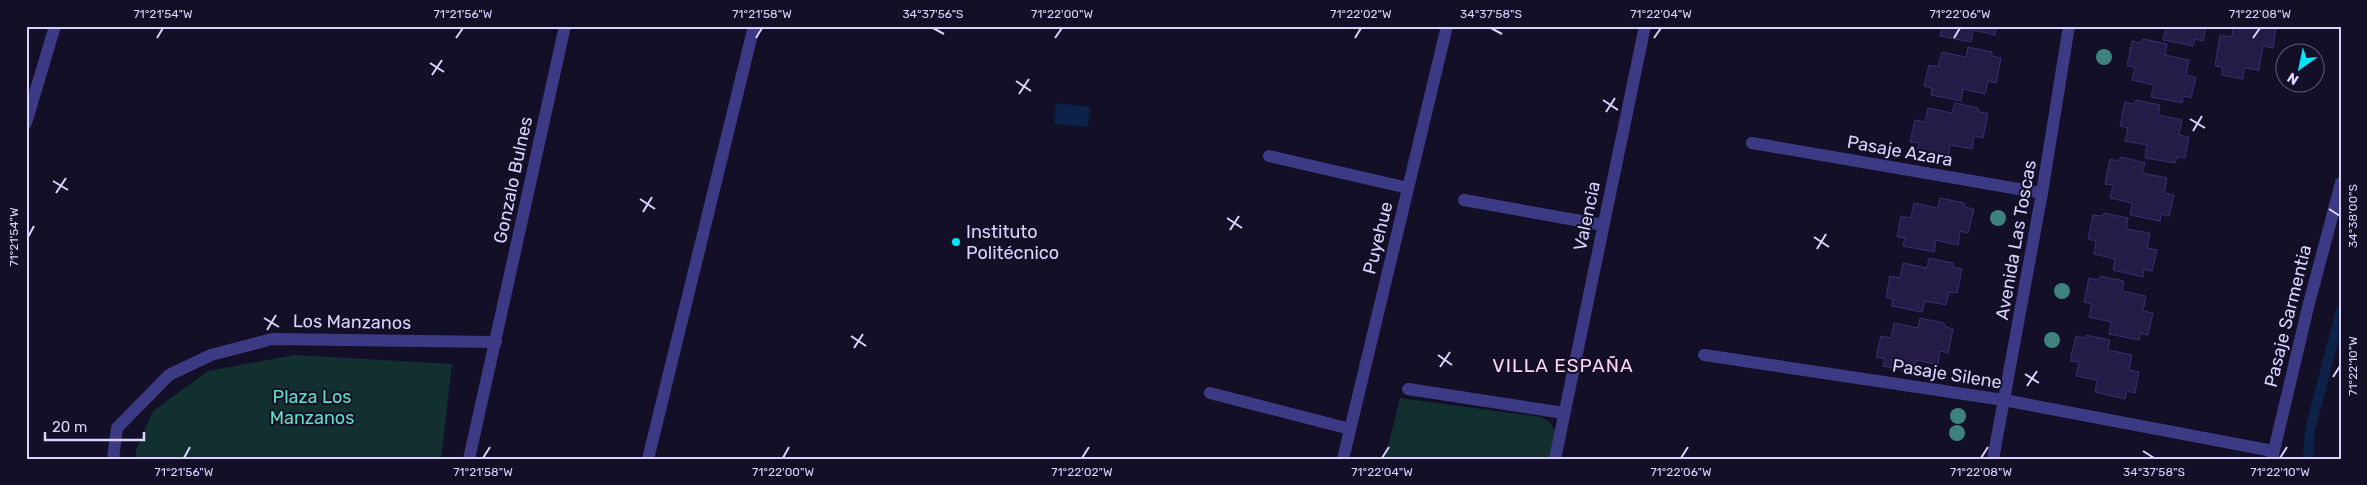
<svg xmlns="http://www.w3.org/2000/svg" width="2367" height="485" viewBox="0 0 2367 485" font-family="Rubik,sans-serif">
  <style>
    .green { fill: #12302f }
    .water { fill: #0c2248 }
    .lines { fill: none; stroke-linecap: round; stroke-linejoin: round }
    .stream { stroke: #0c2248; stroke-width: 10 }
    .building { fill: #241b47; stroke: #3b2d73 }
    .service { stroke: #3d3a85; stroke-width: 12 }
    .minor { stroke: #3d3a85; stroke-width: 12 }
    .tree { fill: #3d827b }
    .ticks { fill: none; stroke: #d9d4ff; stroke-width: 2 }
    .poi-dot { fill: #00e5ff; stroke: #130f26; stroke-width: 2 }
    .labels { text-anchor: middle; stroke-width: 4; stroke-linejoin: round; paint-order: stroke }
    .street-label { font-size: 18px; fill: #d9d4ff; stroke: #130f26 }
    .poi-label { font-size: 18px; fill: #d9d4ff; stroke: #130f26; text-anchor: start }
    .park-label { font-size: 18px; fill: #5fe0c0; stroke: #130f26 }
    .neighbourhood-label { font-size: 19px; letter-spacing: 1px; fill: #ffd6f0; stroke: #130f26 }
    .neatline { fill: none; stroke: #d9d4ff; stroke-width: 2 }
    .ticks-label { font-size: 12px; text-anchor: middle; fill: #d9d4ff }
  </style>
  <rect width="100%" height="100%" fill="#130f26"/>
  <!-- green -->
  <g class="green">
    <path d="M294,355L452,364L441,459H136V450L153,411L208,371Z"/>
    <path d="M1400,398L1541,417L1549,422L1555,430L1552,459H1385Z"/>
  </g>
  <!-- water -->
  <path class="water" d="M1056,103L1090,107L1088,127L1054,124Z"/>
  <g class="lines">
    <!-- stream -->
    <path class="stream" d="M2308,459L2310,430L2341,311"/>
  </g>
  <!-- building -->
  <g class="building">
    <path d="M1997,26L1995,35L1973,30L1971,42L1940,36L1942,28L1934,27Z"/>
    <path d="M2159,26H2206L2203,41L2195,39L2193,46L2163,40L2166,28Z"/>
    <path d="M2233,26H2276L2273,48L2263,46L2259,70L2244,68L2243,79L2222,75V67L2215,66L2220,35L2232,37Z"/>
    <path d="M2143,39L2167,44L2165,55L2189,60L2186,75L2196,77L2191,98L2183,96L2182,103L2151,97L2154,85L2132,80L2135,67L2127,66L2132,41L2140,43Z"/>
    <path d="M1968,47L1992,52V56L2001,58L1996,83L1988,81L1985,94L1963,89L1961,101L1931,95L1932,88L1924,86L1929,65L1938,67L1942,52L1966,57Z"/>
    <path d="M2136,100L2160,105L2158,115L2182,120L2179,135L2189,137L2185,158L2177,157L2175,163L2145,158L2147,145L2125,141L2128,128L2120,126L2125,102L2134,104Z"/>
    <path d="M1955,103L1978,108L1979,112L1988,113L1983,138L1974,136L1972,149L1950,145L1948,157L1917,151L1919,143L1910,142L1915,120L1925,122L1928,108L1952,113Z"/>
    <path d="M2121,157L2145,163L2142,173L2167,178L2164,193L2174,195L2169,216L2161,214L2160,221L2130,215L2132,203L2110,198L2113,185L2105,184L2110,159L2119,161Z"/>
    <path d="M1940,198L1964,203L1965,207L1974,209L1968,233L1960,231L1958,245L1936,240L1934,252L1903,246L1905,238L1897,237L1901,216L1911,218L1914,203L1938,208Z"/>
    <path d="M2104,213L2128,218L2126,229L2150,233L2147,248L2157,250L2152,271L2144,269L2143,277L2113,270L2115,259L2094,254L2096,241L2088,239L2093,215L2102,216Z"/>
    <path d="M1929,258L1953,263V267L1962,269L1957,293L1949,292L1946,305L1925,301L1922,312L1892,306L1893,299L1886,297L1890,276L1900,278L1903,263L1927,268Z"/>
    <path d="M2100,276L2124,281L2122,291L2146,296L2143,311L2153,313L2148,335L2140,333L2139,340L2109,334L2111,322L2089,317L2092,304L2084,302L2089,278L2098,280Z"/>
    <path d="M1920,318L1944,323L1945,327L1953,329L1948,353L1940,351L1938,365L1916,360L1913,372L1883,366L1885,359L1876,357L1881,336L1891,338L1894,323L1918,328Z"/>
    <path d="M2086,335L2110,340L2108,350L2132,355L2129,370L2139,372L2135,393L2127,391L2125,399L2095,392L2097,380L2076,376L2079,362L2070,361L2076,336L2084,338Z"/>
  </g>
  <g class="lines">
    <!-- service -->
    <path class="service" d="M648,459L754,26"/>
    <!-- minor -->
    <g class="minor">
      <path d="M26,123L55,26"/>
      <path d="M1752,143L2042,193"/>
      <path d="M1269,156L1408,188"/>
      <path d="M1464,200L1603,225"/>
      <path d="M1704,355L2004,400L2273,451"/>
      <path d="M1408,389L1564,413"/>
      <path d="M1210,393L1350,429"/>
      <path d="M113,459L117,428L169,375L211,355L272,339L496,342"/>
      <path d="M469,459L565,26"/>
      <path d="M1343,459L1447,26"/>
      <path d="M1555,459L1645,26"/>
      <path d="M1993,459L2042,193L2069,26"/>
      <path d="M2272,459L2308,307L2341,183"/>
    </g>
  </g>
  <!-- trees -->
  <g class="tree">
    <circle cx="2104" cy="57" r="8"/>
    <circle cx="1998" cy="218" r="8"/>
    <circle cx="2062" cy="291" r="8"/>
    <circle cx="2052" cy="340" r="8"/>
    <circle cx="1958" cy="416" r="8"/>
    <circle cx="1957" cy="433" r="8"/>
  </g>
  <!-- ticks -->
  <path class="ticks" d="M933,28L944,34M1491,28L1502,34M157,38L163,28M456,38L463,28M756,38L762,28M1055,38L1062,28M1355,38L1361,28M1654,38L1661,28M1954,38L1960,28M2253,38L2260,28M430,63L444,72M432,75L442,60M1016,81L1031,91M1019,94L1029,79M1603,100L1618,110M1606,112L1615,98M2190,119L2205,128M2193,131L2202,116M53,181L68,190M56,193L66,178M640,199L655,209M2329,209L2340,216M643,212L652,197M1227,218L1242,228M1230,230L1239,216M28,237L34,226M1814,237L1829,247M1817,249L1826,234M264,318L279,327M267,330L276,315M851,336L866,346M854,348L863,334M1438,355L1452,365M1440,367L1450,352M2025,374L2039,383M2333,377L2340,366M2027,386L2037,371M2143,451L2154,458M184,458L190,447M483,458L490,447M783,458L789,447M1082,458L1089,447M1382,458L1389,447M1681,458L1688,447M1981,458L1988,447M2280,458L2287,447"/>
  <!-- markers -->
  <circle class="poi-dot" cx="956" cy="242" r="5"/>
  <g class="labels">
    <!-- street labels -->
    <g class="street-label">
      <text transform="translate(1900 151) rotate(10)" y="6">Pasaje Azara</text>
      <text transform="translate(513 180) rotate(-78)" y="6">Gonzalo Bulnes</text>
      <text transform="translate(1587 216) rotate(-78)" y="6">Valencia</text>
      <text transform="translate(1378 238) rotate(-76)" y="6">Puyehue</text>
      <text transform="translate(2016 240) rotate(-80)" y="6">Avenida Las Toscas</text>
      <text transform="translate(2288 316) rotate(-76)" y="6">Pasaje Sarmentia</text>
      <text transform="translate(352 322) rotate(1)" y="6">Los Manzanos</text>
      <text transform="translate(1947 374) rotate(9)" y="6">Pasaje Silene</text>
    </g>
    <!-- poi labels -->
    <g class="poi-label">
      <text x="966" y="238">Instituto<tspan x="966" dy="21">Politécnico</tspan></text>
    </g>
    <!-- park labels -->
    <g class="park-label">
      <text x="312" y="403">Plaza Los<tspan x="312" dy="21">Manzanos</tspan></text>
    </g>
    <!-- neighbourhood labels -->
    <g class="neighbourhood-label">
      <text x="1563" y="372">VILLA ESPAÑA</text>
    </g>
  </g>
  <!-- border -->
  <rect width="2367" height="485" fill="none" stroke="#130f26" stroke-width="55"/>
  <!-- north arrow -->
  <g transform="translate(2300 68) rotate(213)"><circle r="24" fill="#130f26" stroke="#625e7d"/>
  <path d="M0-4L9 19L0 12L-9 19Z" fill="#00e5ff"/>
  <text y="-8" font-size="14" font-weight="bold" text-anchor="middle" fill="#d9d4ff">N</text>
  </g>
  <!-- scale -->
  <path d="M45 432v8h99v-8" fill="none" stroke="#d9d4ff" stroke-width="2.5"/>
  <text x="52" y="432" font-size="15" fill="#d9d4ff" stroke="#130f26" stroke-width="4" paint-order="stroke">20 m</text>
  <rect x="28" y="28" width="2312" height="430" class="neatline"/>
  <g class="ticks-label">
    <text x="163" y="18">71°21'54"W</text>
    <text x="463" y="18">71°21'56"W</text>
    <text x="762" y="18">71°21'58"W</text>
    <text x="933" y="18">34°37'56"S</text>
    <text x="1062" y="18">71°22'00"W</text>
    <text x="1361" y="18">71°22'02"W</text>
    <text x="1491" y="18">34°37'58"S</text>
    <text x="1661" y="18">71°22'04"W</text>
    <text x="1960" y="18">71°22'06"W</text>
    <text x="2260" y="18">71°22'08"W</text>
    <text transform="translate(2353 216) rotate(-90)" y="4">34°38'00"S</text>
    <text transform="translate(14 237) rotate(-90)" y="4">71°21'54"W</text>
    <text transform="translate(2353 366) rotate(-90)" y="4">71°22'10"W</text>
    <text x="184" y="476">71°21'56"W</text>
    <text x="483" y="476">71°21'58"W</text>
    <text x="783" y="476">71°22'00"W</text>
    <text x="1082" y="476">71°22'02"W</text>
    <text x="1382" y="476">71°22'04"W</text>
    <text x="1681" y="476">71°22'06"W</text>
    <text x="1981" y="476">71°22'08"W</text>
    <text x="2154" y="476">34°37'58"S</text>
    <text x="2280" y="476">71°22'10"W</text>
  </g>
</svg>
